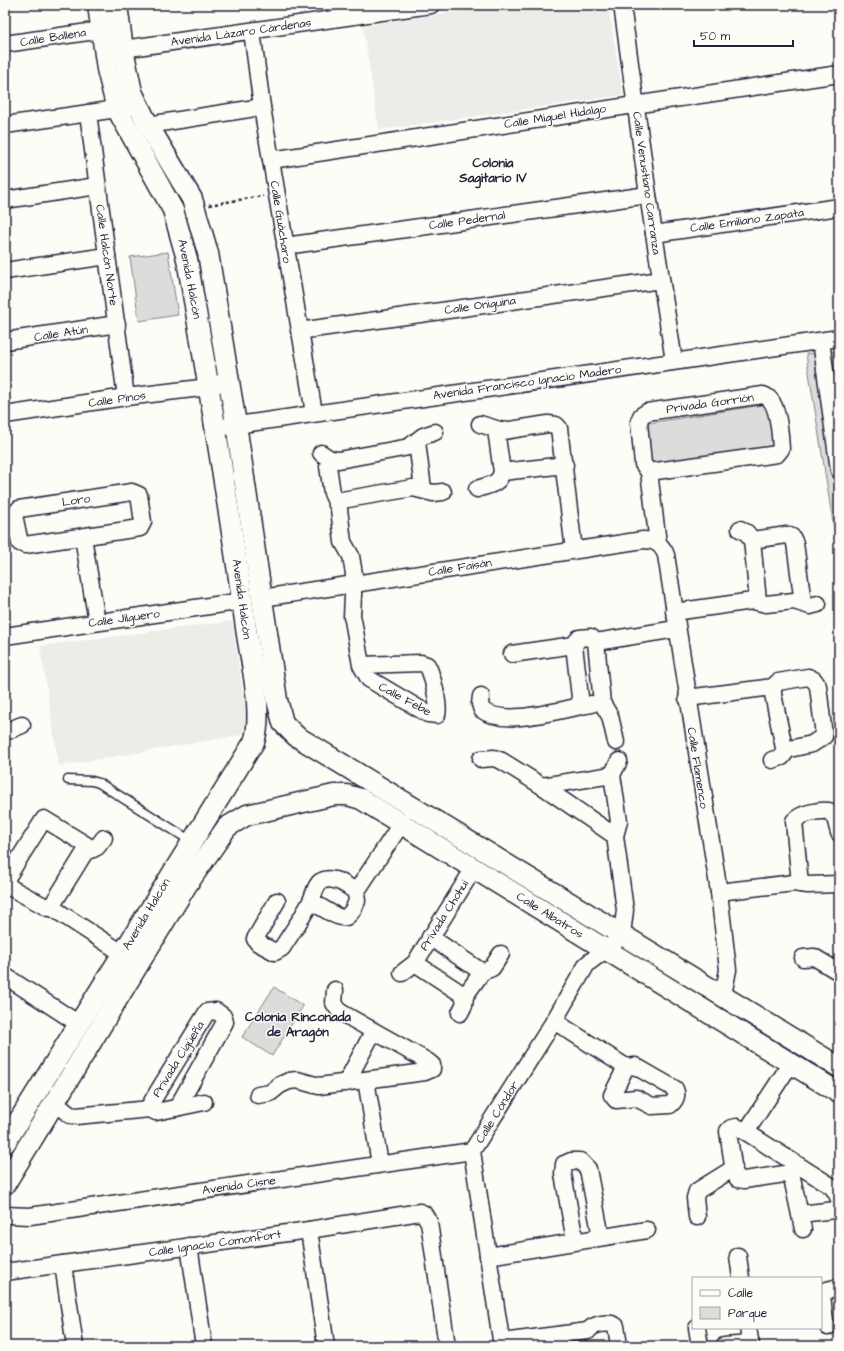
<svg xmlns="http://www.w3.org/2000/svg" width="844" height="1351" viewBox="0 0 844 1351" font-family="'Architects Daughter',sans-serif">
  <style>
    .built { fill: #ecece9 }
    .green { fill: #dddcdb; stroke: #807f8b }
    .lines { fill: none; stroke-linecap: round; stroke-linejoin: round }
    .service-casing { stroke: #22223b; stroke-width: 11 }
    .minor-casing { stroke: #22223b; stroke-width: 19 }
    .tertiary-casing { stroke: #22223b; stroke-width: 23 }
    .path { stroke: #22223b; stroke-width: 2.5; stroke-dasharray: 3 3; stroke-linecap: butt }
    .service { stroke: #fdfcf7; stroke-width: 8 }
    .minor { stroke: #fdfcf7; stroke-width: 16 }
    .tertiary { stroke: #fdfcf7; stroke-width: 20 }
    .labels { text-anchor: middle; stroke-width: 3; stroke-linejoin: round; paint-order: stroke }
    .street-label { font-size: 12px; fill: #22223b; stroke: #fdfcf7 }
    .neighbourhood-label { font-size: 13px; font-weight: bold; fill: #22223b; stroke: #fdfcf7 }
  </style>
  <rect width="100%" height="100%" fill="#fdfcf7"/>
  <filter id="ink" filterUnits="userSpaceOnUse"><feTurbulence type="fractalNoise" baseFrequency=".025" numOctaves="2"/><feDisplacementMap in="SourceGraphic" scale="8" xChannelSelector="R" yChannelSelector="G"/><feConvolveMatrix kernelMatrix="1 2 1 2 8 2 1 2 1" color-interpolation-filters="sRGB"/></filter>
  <g filter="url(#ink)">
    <!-- built -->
    <g class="built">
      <path d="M496,5H608L623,95L379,130L363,26Z"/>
      <path d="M232,621L247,720L241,735L59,766L40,646Z"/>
    </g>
    <!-- green -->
    <g class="green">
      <path d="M168,252L178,315L139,321L130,257Z"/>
      <path d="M839,351V560L806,354Z"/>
      <path d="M768,404L776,452L651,472L643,424Z"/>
      <path d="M274,987L303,1006L272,1056L242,1037Z"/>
    </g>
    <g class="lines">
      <defs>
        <path id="service" d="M68,780L92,781L99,783L191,841"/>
        <g id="minor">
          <path d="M622,5L648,195L674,361"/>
          <path d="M252,31L262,107L314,413"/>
          <path d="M5,44L102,30"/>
          <path d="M123,49L431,5"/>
          <path d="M88,113L126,397"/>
          <path d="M5,125L138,106"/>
          <path d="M148,125L262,107"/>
          <path d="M271,160L839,74"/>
          <path d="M5,200L97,186"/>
          <path d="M654,234L839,207"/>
          <path d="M285,246L648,195"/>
          <path d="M5,271L107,256"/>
          <path d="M299,331L661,280"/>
          <path d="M5,341L117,324"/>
          <path d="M821,341L839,470"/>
          <path d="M5,415L126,397L209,387L229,380"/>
          <path d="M480,424L503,431L548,424L556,425L559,428L574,550"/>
          <path d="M216,428L839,338"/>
          <path d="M417,442L423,489"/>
          <path d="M321,453L330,459L339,460L409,447L423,436L435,432"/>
          <path d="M330,459L328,466L332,493L339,509L343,542L351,556L354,574L352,617L353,620L361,665L369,679L428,714L437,715C440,707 432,673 427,665L421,663L361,665"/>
          <path d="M502,472L565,465"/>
          <path d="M649,472L777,454L781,449C780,435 779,399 763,395L647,412L641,416L639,422L643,464L649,472L658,543"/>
          <path d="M477,489C488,485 499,485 502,472L496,430"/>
          <path d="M132,492L139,495L143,522L140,528L25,545L20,543L14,515L19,509Z"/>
          <path d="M336,501L413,488L433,493L443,492"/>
          <path d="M740,529L747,533L752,540L758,601"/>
          <path d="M83,537L97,622"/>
          <path d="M752,540L787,535L792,537L795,543L803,603"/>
          <path d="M262,598L643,540C655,540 662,544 666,555L719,892L728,970L723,995"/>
          <path d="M674,612L753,601L766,604L794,601L810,606L818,604"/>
          <path d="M5,636L243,601"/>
          <path d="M596,642L676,629"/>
          <path d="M512,654L574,645"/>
          <path d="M481,696L480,704L482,710C506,728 564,708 592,704"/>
          <path d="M687,698L773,687L778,682L808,677L814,680L818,686L824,736L812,744L785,750"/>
          <path d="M581,706L574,645L579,638L591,637L596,642L602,703L610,716L616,742"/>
          <path d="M5,732L22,725"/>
          <path d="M481,759L494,758L502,761L542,786L615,836"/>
          <path d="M772,760L782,757L785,753L773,694V687"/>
          <path d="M542,786L612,775"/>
          <path d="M5,881L11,888L48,908L51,907L122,953"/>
          <path d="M5,881L44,819L93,849"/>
          <path d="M800,884L794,821C801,813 819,810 829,811L835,818L839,833"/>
          <path d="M719,892L794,883L808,885L839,884"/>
          <path d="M277,901L255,939L258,943L275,952L282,948C292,932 303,917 311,901C314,895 315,886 320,882C332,874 347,885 356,892"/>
          <path d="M311,901C318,905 339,920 346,917C352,914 355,906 357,901L356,892L401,824"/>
          <path d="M51,907L85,852L97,847L104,838"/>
          <path d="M430,937L482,972"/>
          <path d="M803,958L814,957L839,972"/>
          <path d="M415,963L465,996"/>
          <path d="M402,973L415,963L474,868"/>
          <path d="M5,976L79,1024"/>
          <path d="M460,1013L464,1005L465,996L482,972L492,968L501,954"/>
          <path d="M554,1021L626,1067L635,1066L675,1089C678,1096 676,1100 670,1105L652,1106L636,1098L616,1100L612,1095L626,1067"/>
          <path d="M366,1080L380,1164"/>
          <path d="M346,1083L373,1032"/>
          <path d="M258,1095L270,1093L280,1085L289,1081L297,1080L319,1086L425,1072L432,1069V1065L427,1061L340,1012L334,1003L335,990"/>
          <path d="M55,1103L70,1115L76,1116L150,1109L156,1112L204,1102"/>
          <path d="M150,1109V1105L157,1093L207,1012L216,1011L223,1016L225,1022L177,1108"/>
          <path d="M746,1132L791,1063"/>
          <path d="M795,1164L791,1173L744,1180L738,1179L734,1172L728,1131L731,1128L737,1127L746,1132L831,1186L836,1192L839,1199"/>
          <path d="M791,1173L803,1229"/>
          <path d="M800,1214L835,1210L839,1206"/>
          <path d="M5,1215L30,1216L472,1151"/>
          <path d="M697,1217L695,1198L697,1191L734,1168"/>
          <path d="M309,1230L326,1346"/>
          <path d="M575,1241L563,1174L564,1164L571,1161H580L588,1169L601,1237"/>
          <path d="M189,1246L204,1346"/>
          <path d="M488,1256L647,1230"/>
          <path d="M738,1256L741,1278"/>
          <path d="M63,1264L75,1346"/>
          <path d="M5,1272L309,1230L420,1212L424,1214L429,1222L447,1346"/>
          <path d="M828,1327L825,1322L822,1295L827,1290L839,1287"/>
          <path d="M697,1328L700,1346"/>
          <path d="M748,1328L751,1346"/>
          <path d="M501,1342L588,1331C593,1324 609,1321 616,1326L619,1346"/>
          <path d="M502,1346L472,1151L554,1021L587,964L614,943L623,926L625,910L615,836L619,821L612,775L619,761"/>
          <path d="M724,1346L751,1344"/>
        </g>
        <g id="tertiary">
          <path d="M117,5L123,49L132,92L148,125L192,199L208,253L236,424L277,700L283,723L296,736L839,1067"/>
          <path d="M5,1143L254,742C264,713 250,658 246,628C229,504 208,382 187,259L173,210L117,109L107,69L98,5"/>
          <path d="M5,1184L186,886L227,827L247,815L334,795H347L361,799L839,1093"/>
        </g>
      </defs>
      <!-- service casing -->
      <use href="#service" class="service-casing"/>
      <!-- minor casing -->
      <use href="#minor" class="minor-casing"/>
      <!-- tertiary casing -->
      <use href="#tertiary" class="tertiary-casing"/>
      <!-- path -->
      <path class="path" d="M209,205L263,196"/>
      <!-- service -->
      <use href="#service" class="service"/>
      <!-- minor -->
      <use href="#minor" class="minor"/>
      <!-- tertiary -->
      <use href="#tertiary" class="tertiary"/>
    </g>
  </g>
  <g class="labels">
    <!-- street labels -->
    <g class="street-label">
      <text transform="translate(241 32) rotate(-8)" y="4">Avenida Lázaro Cárdenas</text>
      <text transform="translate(53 37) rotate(-9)" y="4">Calle Ballena</text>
      <text transform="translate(555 116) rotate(-9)" y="4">Calle Miguel Hidalgo</text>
      <text transform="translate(647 183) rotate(82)" y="4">Calle Venustiano Carranza</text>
      <text transform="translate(467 220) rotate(-8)" y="4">Calle Pedernal</text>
      <text transform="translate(747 220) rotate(-8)" y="4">Calle Emiliano Zapata</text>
      <text transform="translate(281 222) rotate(81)" y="4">Calle Guácharo</text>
      <text transform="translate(107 255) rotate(82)" y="4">Calle Halcón Norte</text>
      <text transform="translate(190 279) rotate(79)" y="4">Avenida Halcón</text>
      <text transform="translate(480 305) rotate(-8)" y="4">Calle Oniguina</text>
      <text transform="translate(61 333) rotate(-9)" y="4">Calle Atún</text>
      <text transform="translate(527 382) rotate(-8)" y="4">Avenida Francisco Ignacio Madero</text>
      <text transform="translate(117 399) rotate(-8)" y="4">Calle Pinos</text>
      <text transform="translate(710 403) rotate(-8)" y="4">Privada Gorrión</text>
      <text transform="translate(76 500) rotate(-8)" y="4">Loro</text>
      <text transform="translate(460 567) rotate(-9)" y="4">Calle Faisán</text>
      <text transform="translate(242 599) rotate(82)" y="4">Avenida Halcón</text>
      <text transform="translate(124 618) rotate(-8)" y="4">Calle Jilguero</text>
      <text transform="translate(405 699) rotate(28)" y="4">Calle Febe</text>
      <text transform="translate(698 768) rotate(81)" y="4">Calle Flamenco</text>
      <text transform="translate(146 914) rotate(-59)" y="4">Avenida Halcón</text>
      <text transform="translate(444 915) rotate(-58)" y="4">Privada Chohui</text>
      <text transform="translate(550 915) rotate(32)" y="4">Calle Albatros</text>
      <text transform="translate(178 1059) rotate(-58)" y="4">Privada Cigüeña</text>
      <text transform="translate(497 1112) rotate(-58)" y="4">Calle Cóndor</text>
      <text transform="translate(239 1185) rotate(-8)" y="4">Avenida Cisne</text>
      <text transform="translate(215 1243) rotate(-8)" y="4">Calle Ignacio Comonfort</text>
    </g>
    <!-- neighbourhood labels -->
    <g class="neighbourhood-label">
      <text x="493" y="167">Colonia<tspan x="493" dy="15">Sagitario IV</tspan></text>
      <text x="298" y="1021">Colonia Rinconada<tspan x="298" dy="15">de Aragón</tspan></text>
    </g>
  </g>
  <!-- margin -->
  <rect width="844" height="1351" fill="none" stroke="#fdfcf7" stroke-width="20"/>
  <rect x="10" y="10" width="824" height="1331" fill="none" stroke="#22223b" stroke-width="1.5" filter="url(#ink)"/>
  <!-- legend -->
  <rect x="692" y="1277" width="130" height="52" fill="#fdfcf7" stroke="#a5a5ac"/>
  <rect x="700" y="1290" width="20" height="6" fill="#fdfcf7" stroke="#a5a5ac"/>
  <text x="728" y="1297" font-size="12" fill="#22223b">Calle</text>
  <rect x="700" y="1307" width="20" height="12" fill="#dddcdb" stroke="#a5a5ac"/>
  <text x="728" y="1317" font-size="12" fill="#22223b">Parque</text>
  <!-- scale -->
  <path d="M694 40v6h99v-6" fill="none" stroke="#22223b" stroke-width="2"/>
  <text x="700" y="40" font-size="12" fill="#22223b" stroke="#fdfcf7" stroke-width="3" paint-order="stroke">50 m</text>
</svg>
